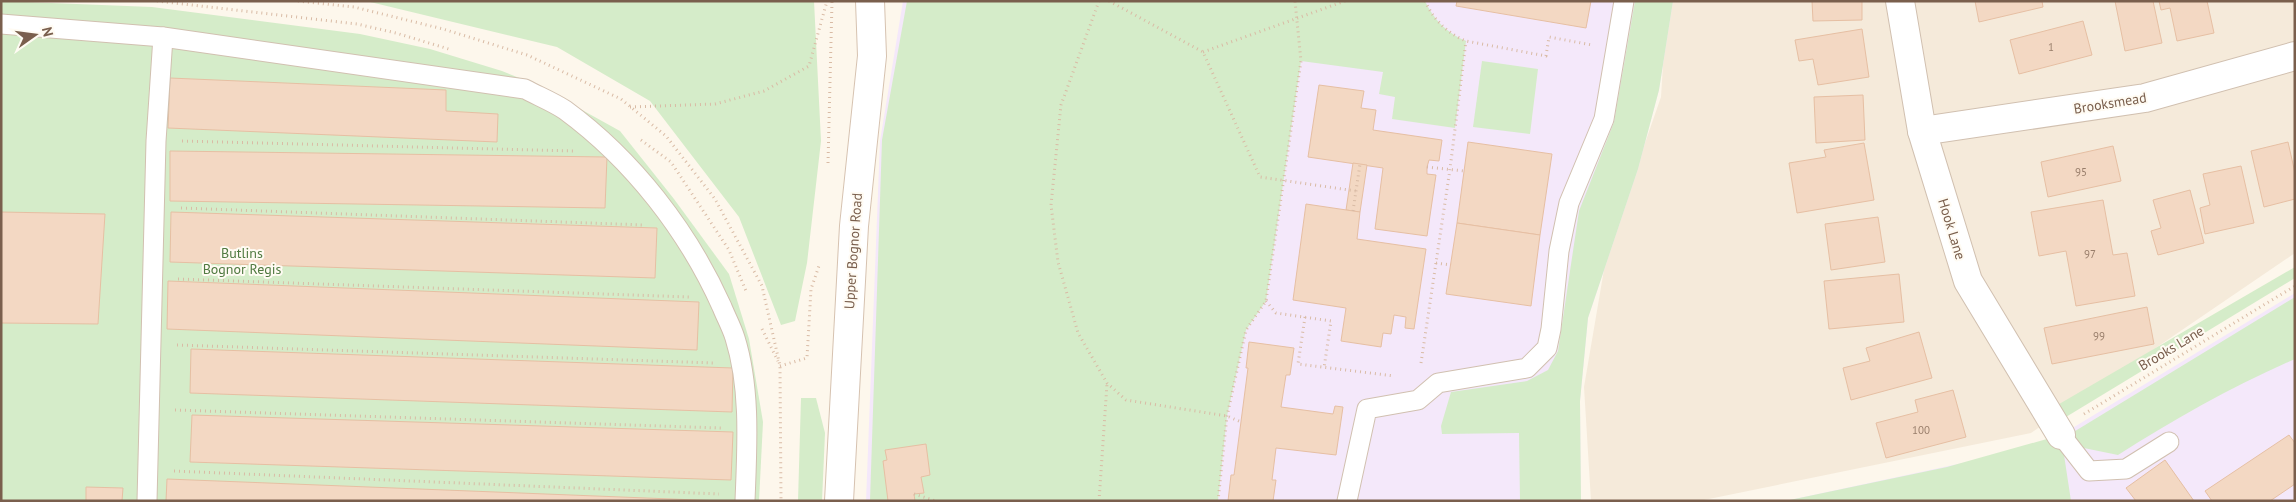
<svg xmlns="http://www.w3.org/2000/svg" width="2296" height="502" viewBox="0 0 2296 502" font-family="'PT Sans',sans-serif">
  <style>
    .residential { fill: #f5eada }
    .education { fill: #f4e8fa }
    .green { fill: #d5ecc9 }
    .building { fill: #f3d8c3; stroke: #e6bfa3 }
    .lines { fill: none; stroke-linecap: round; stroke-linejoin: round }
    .service-casing { stroke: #d1c0b0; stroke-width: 21 }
    .minor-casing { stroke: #d1c0b0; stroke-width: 30 }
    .secondary-casing { stroke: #d6c2b0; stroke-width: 30 }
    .path { stroke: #d9bba5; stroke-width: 3; stroke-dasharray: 1 4; stroke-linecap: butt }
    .service { stroke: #fff; stroke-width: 19 }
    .minor { stroke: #fff; stroke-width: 28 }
    .secondary { stroke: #fff; stroke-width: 28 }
    .labels { text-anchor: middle; stroke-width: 4; stroke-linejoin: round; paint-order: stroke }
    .number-label { font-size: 11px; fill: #987d6a }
    .street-label { font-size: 14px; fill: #7a5f4d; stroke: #fffbf3 }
    .park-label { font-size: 14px; fill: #507a41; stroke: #fffbf3 }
  </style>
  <rect width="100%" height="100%" fill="#fdf7ec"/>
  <!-- residential -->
  <path class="residential" d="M1667,1H2295V253L2031,433L1699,501H1591L1584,387L1607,252L1661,97Z"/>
  <!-- education -->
  <g class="education">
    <path d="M903,1H1673L1659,90L1638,169L1588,318L1580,401L1581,501H866L880,141Z"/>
    <path d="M2295,293V501H1785L2009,453L2061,435Z"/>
  </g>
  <!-- green -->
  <g class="green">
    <path d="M1,1L152,7L360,34L430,49L502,71L537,85L620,131L674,199L729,274L749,339L763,422L759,501H1Z"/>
    <path d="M366,1H814L821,141L807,263L795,321L781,325L739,217L650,101L557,47Z"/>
    <path d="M907,1H1425C1433,19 1448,34 1466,41L1455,128L1392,119L1395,97L1379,94L1383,72L1301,61L1266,301L1246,330L1227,416L1218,501H870L882,140Z"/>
    <path d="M1635,1H1673L1659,90L1638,169L1588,318L1580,401L1581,501H1520L1519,433L1442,434L1441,426L1451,392L1527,381L1548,370L1558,351L1579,211L1614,122Z"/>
    <path d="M1482,61L1538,69L1530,134L1473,127Z"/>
    <path d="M2295,267V278L2061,420L2054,407Z"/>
    <path d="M2295,297V359C2233,386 2175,419 2118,455L2074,446L2067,436Z"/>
    <path d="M801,398H816L825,433L822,501H798Z"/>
    <path d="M2061,435L2071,501H1785L1947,467Z"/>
  </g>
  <!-- building -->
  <g class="building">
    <path d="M1457,1H1591L1586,28L1456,6Z"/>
    <path d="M1812,1H1862V20L1813,21Z"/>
    <path d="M1975,1H2042L2043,7L1979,22Z"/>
    <path d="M2115,1H2153L2162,43L2125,51Z"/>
    <path d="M2159,1H2207L2214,33L2177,41L2170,8L2161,10Z"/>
    <path d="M2083,21L2092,55L2019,74L2010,40Z"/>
    <path d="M1862,29L1869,77L1818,85L1813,59L1799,61L1795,40Z"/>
    <path d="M170,78L446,90V111L498,114L497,142L168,128Z"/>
    <path d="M1319,85L1364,91L1361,108L1376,110L1373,130L1442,140L1439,161L1429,160L1427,167V174L1436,175L1427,236L1375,229L1383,168L1308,157Z"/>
    <path d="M1863,95L1865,140L1816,143L1814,97Z"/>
    <path d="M1468,142L1552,154L1540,235L1457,223Z"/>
    <path d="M2288,142L2295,173V199L2264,207L2251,151Z"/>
    <path d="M1864,143L1874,200L1797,213L1789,163L1826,157L1824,150Z"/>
    <path d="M2113,146L2121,181L2048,197L2041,162Z"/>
    <path d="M170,151L607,157L605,208L170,201Z"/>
    <path d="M1353,163L1367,165L1360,212L1346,210Z"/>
    <path d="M2241,166L2254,223L2205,234L2200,208L2210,205L2203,174Z"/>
    <path d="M2190,190L2204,243L2158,255L2151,231L2161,228L2153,200Z"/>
    <path d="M2103,200L2113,255L2127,253L2135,296L2076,306L2066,251L2039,256L2031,212Z"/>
    <path d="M1306,204L1360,212L1357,239L1426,249L1414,329L1405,328L1406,317L1394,315L1391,334L1383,333L1381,347L1341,341L1346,308L1293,300Z"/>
    <path d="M1,212L105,214L98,324L1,323Z"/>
    <path d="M171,212L657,228L655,278L170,262Z"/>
    <path d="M1878,217L1885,262L1831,270L1825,224Z"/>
    <path d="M1457,223L1540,235L1531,306L1446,294Z"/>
    <path d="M1899,274L1904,322L1829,329L1824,281Z"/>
    <path d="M168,281L699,302L697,350L167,329Z"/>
    <path d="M2147,307L2154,344L2052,364L2044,328Z"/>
    <path d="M1919,332L1932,378L1851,400L1843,368L1870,361L1866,348Z"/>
    <path d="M1249,342L1294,348L1290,375H1286L1281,407L1333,414L1335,406L1343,407L1336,455L1276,448L1272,480H1276L1273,501H1228L1231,475H1234L1248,368H1246Z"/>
    <path d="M191,349L733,368L732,412L190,393Z"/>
    <path d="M1953,390L1966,437L1886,458L1876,423L1918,412L1915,400Z"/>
    <path d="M192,415L733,432L731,480L190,462Z"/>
    <path d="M2289,435L2295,443V484L2270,501H2212L2205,491Z"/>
    <path d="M926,444L930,475L921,477L924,493L914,494L915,501H888L883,461L887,460L885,450Z"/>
    <path d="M2165,460L2194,501H2136L2126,488Z"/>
    <path d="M167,479L722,501H166Z"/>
    <path d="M86,487L123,488L122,501H86Z"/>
  </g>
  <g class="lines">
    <defs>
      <g id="service">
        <path d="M1,24L163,37L525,89C538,96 553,102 565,110C633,160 688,231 722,307C726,317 732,328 735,338C751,389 747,448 745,501"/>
        <path d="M2061,435L2089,471L2126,469L2169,442"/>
        <path d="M147,501L156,141L163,37"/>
        <path d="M1347,501L1367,409L1418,400L1438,383L1527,368L1547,348L1551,329L1559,251L1569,203L1604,119L1624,1"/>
      </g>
      <g id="minor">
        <path d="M1900,1L1922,131L1968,281L2061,435"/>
        <path d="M1922,131L2145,98L2295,56"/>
      </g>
      <path id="secondary" d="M839,501L854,226L872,56L870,1"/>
    </defs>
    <!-- service casing -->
    <use href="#service" class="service-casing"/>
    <!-- minor casing -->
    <use href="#minor" class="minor-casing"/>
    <!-- secondary casing -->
    <use href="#secondary" class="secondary-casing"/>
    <!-- path -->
    <g class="path">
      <path d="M157,1L357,24L396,33L452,50"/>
      <path d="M298,1L354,7L443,29L527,55L621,99L666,136L715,199L762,286L780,366L781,501"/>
      <path d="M1099,1L1061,105L1051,205L1058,262L1078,333L1107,383L1126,400L1227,416L1241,422"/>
      <path d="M1109,1L1203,52L1260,177L1356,191"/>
      <path d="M1425,1C1433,19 1448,34 1466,41L1546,56L1549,37L1592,45"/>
      <path d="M1203,52L1345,1"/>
      <path d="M630,107L715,104L764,91L809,66L827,1"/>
      <path d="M641,140L671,162L729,250L746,291"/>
      <path d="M182,141L573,151"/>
      <path d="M828,163L832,1"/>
      <path d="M1427,167L1464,171"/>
      <path d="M181,208L644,225"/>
      <path d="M1353,211L1360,164"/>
      <path d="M1436,263L1451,265"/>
      <path d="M178,279L689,297"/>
      <path d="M1266,301L1276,313L1331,321L1324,368"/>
      <path d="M1305,317L1298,364L1394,376"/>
      <path d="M762,329L778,361"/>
      <path d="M177,345L715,363"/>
      <path d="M1421,363L1450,169L1466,41"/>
      <path d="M780,366L807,358L811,289L820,263"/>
      <path d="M175,410L721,428"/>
      <path d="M2084,414L2295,286"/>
      <path d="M174,471L719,494"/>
      <path d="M914,494L936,501"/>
      <path d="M1099,501L1107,384"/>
      <path d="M1218,501L1227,416L1246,330L1266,301L1301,61L1295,1"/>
    </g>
    <!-- service -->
    <use href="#service" class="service"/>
    <!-- minor -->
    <use href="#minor" class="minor"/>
    <!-- secondary -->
    <use href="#secondary" class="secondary"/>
  </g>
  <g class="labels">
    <!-- number labels -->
    <g class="number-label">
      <text x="2051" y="51">1</text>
      <text x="2081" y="176">95</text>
      <text x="2090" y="258">97</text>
      <text x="2099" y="340">99</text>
      <text x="1921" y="434">100</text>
    </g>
    <!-- street labels -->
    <g class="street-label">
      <text transform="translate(2110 103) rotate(-9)" y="5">Brooksmead</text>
      <text transform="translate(1952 229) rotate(73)" y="5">Hook Lane</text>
      <text transform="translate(853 251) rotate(-86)" y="5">Upper Bognor Road</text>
      <text transform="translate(2171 348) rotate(-31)" y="5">Brooks Lane</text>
    </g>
    <!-- park labels -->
    <g class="park-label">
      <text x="242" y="258">Butlins<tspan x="242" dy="16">Bognor Regis</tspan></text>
    </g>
  </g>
  <!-- border -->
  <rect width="2296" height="502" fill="none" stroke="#7a5f4d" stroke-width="5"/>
  <!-- north arrow -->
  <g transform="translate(35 35) rotate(76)" stroke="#fffbf3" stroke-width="4" paint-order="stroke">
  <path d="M0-4L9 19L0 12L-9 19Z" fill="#7a5f4d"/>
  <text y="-8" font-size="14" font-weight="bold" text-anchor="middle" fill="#7a5f4d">N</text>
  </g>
</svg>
